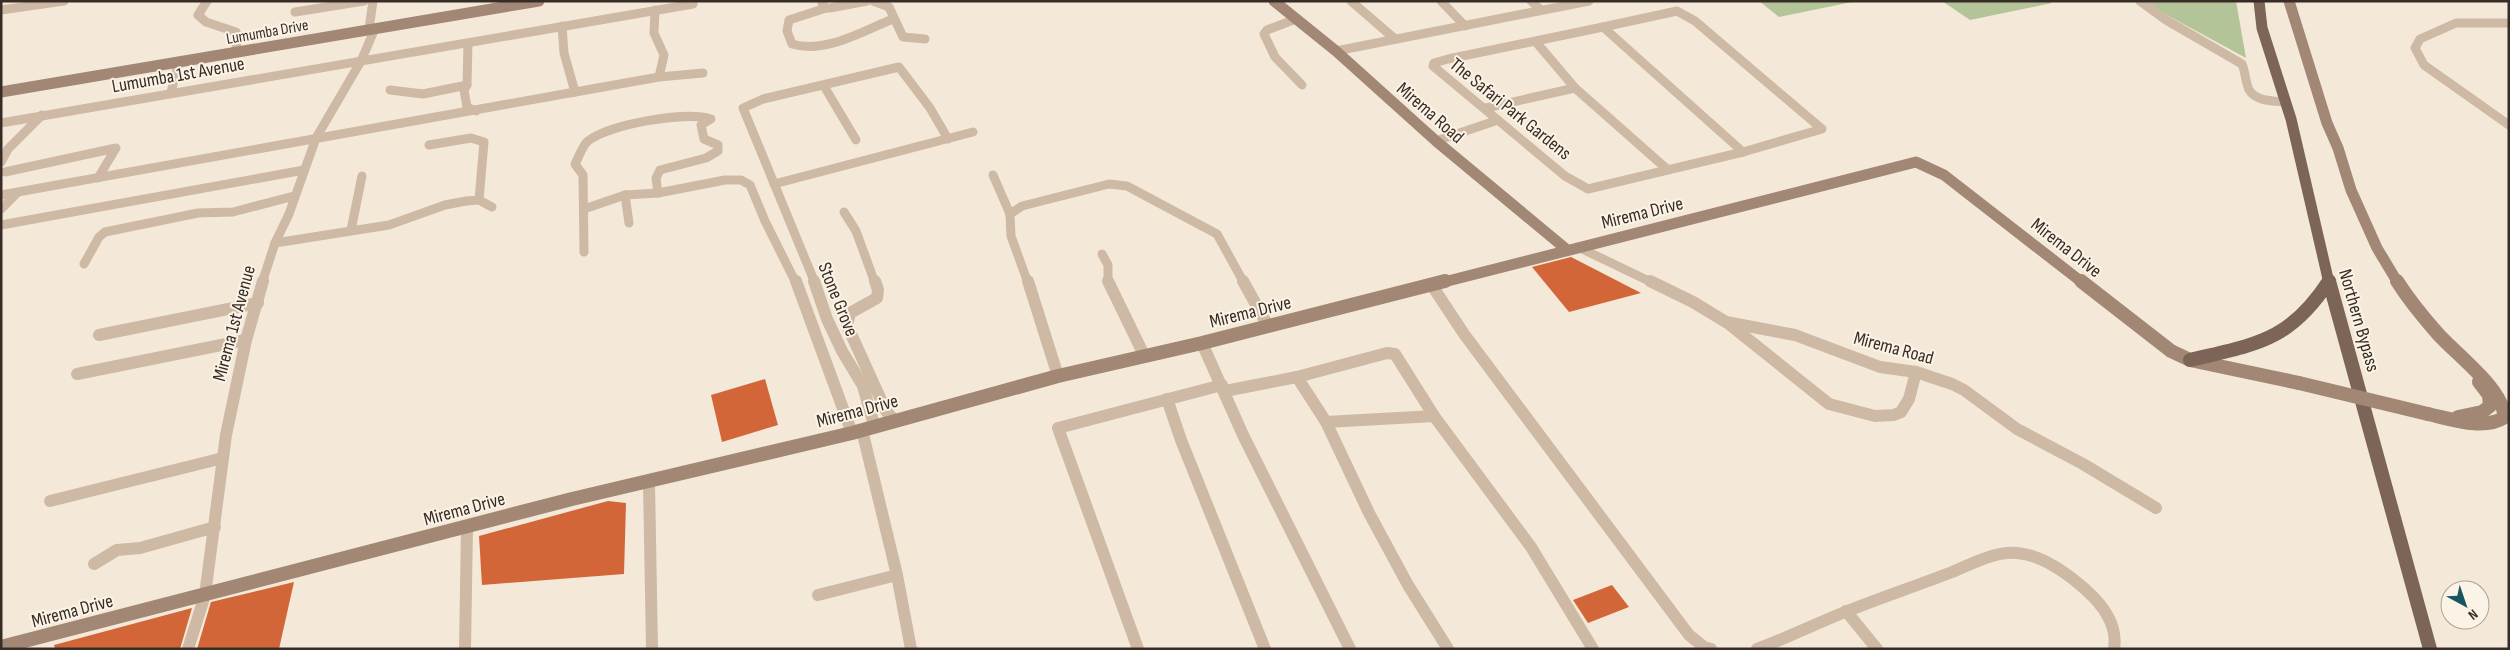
<svg xmlns="http://www.w3.org/2000/svg" width="2510" height="650" viewBox="0 0 2510 650" font-family="'Sofia Sans Condensed',sans-serif">
  <style>
    .green { fill: #b3c598 }
    .building { fill: #d36639 }
    .lines { fill: none; stroke-linecap: round; stroke-linejoin: round }
    .street-far1 { stroke: #ceb9a4; stroke-width: 9 }
    .street { stroke: #ceb9a4; stroke-width: 12 }
    .secondary-far1 { stroke: #a28775; stroke-width: 11 }
    .secondary { stroke: #a28775; stroke-width: 14 }
    .primary-far1 { stroke: #7c6456; stroke-width: 11 }
    .primary { stroke: #7c6456; stroke-width: 14 }
    .secondary-bridge { stroke: #a28775; stroke-width: 14 }
    .labels { text-anchor: middle; stroke-width: 4; stroke-linejoin: round; paint-order: stroke }
    .far-street-label { font-size: 16px; fill: #382d26; stroke: #fbf3e6 }
    .street-label { font-size: 19px; fill: #382d26; stroke: #fbf3e6 }
  </style>
  <rect width="100%" height="100%" fill="#f4e9d9"/>
  <!-- green -->
  <g class="green">
    <path d="M1759,1H1857L1779,17Z"/>
    <path d="M1942,1H2048L2052,3L1970,20Z"/>
    <path d="M2141,1H2236L2246,58Z"/>
  </g>
  <!-- building -->
  <g class="building">
    <path d="M1571,257L1641,293L1569,312L1532,267Z"/>
    <path d="M765,379L778,425L722,442L711,395Z"/>
    <path d="M608,501L626,503L624,574L482,585L479,536Z"/>
    <path d="M294,582L279,649H197L211,602Z"/>
    <path d="M1612,585L1629,607L1588,623L1573,600Z"/>
    <path d="M192,608L180,649H55L54,645Z"/>
  </g>
  <g class="lines">
    <!-- street-far1 -->
    <g class="street-far1">
      <path d="M207,1L198,15L206,22L236,32L238,37L235,52"/>
      <path d="M873,1L889,7L903,37L925,39"/>
      <path d="M1351,1L1395,39"/>
      <path d="M1441,1L1465,26"/>
      <path d="M1531,1L1541,10"/>
      <path d="M2140,1L2166,20L2242,64C2245,71 2245,77 2247,84C2250,101 2271,101 2285,102"/>
      <path d="M822,3L826,8H830L867,1"/>
      <path d="M826,8L789,20L787,31L792,44C826,54 862,31 893,19"/>
      <path d="M1,10L64,1"/>
      <path d="M655,10L654,33L664,55L659,77"/>
      <path d="M295,12L364,1"/>
      <path d="M1296,19L1267,30L1264,34L1275,57L1302,85"/>
      <path d="M2509,23H2456L2420,39L2415,48L2424,65L2509,125"/>
      <path d="M562,26L564,53L575,92L659,77L703,73"/>
      <path d="M1603,27L1743,152"/>
      <path d="M1603,27L1448,59L1434,63L1433,66L1565,176L1588,189L1743,152"/>
      <path d="M1603,27L1677,11L1695,21L1822,129L1743,152"/>
      <path d="M1536,42L1575,88L1668,170"/>
      <path d="M468,43L467,85L464,90L467,107L476,111"/>
      <path d="M1336,51L1589,1"/>
      <path d="M824,86L856,140"/>
      <path d="M390,90L423,94L467,85"/>
      <path d="M171,92L179,61"/>
      <path d="M1486,108L1575,88"/>
      <path d="M1,123L693,4"/>
      <path d="M1436,141L1498,120"/>
      <path d="M429,145L471,138L484,142L479,200"/>
      <path d="M1,162L8,149L42,115"/>
      <path d="M5,172L116,148L98,178"/>
      <path d="M993,175L1010,214"/>
      <path d="M774,184L973,132"/>
      <path d="M1,195L575,92"/>
      <path d="M625,195L629,223"/>
      <path d="M1,209L17,193"/>
      <path d="M584,209L625,195L658,193L725,180H741L750,185L765,221L796,283"/>
      <path d="M844,212L856,231L875,283"/>
      <path d="M1,225L304,170"/>
      <path d="M351,230L362,176"/>
      <path d="M275,243L389,225L445,205L466,201L479,200L492,207"/>
      <path d="M1578,247L1653,283"/>
      <path d="M584,252L583,175L575,164C579,157 582,146 588,141C610,124 685,111 711,119L701,125L704,139L718,145V151L706,158L660,170L656,178L658,193"/>
      <path d="M1102,254L1108,265V283"/>
      <path d="M84,264L99,237L105,232L198,213L233,212L294,196"/>
      <path d="M262,283L275,243L289,214L316,138L361,61L373,33L369,29L373,1"/>
      <path d="M815,283L743,108L763,99L899,67L930,108L948,139"/>
      <path d="M1028,283L1011,236L1010,214L1022,206L1109,184L1127,186L1217,234L1244,283"/>
    </g>
    <!-- street -->
    <g class="street">
      <path d="M796,281L852,433"/>
      <path d="M814,281L827,319L842,351L863,386L874,425"/>
      <path d="M875,281L878,290L877,298L850,313L847,325L886,411L894,420"/>
      <path d="M1028,281L1058,376"/>
      <path d="M1108,281L1144,355"/>
      <path d="M1243,281L1268,326"/>
      <path d="M1650,281L1693,302L1726,322L1795,335L1880,367L1916,372L1952,384L1964,390L2017,429L2083,464L2156,508"/>
      <path d="M1431,284L1464,334L1689,635L1704,647L1711,649"/>
      <path d="M1729,324L1829,404L1875,416L1894,415L1901,412L1909,399L1916,372"/>
      <path d="M99,335L258,303"/>
      <path d="M1202,343L1243,435L1350,649"/>
      <path d="M77,374L246,340"/>
      <path d="M1297,377L1387,353L1395,354L1434,416L1531,547L1593,649"/>
      <path d="M1225,391L1297,377L1326,422L1369,513L1408,585L1448,649"/>
      <path d="M1167,399L1181,440L1265,649"/>
      <path d="M1326,422L1434,416"/>
      <path d="M862,430L897,575L911,649"/>
      <path d="M649,482L652,649"/>
      <path d="M50,501L223,458"/>
      <path d="M94,564L117,550L140,548L215,527"/>
      <path d="M818,595L897,575"/>
      <path d="M1846,611L1877,649"/>
      <path d="M188,649L205,595L226,435L246,340L263,281"/>
      <path d="M465,649L467,527"/>
      <path d="M1138,649L1058,428L1222,385"/>
      <path d="M1757,649C1787,638 1815,624 1845,612C1880,598 1916,586 1952,572C1972,564 1994,551 2017,553C2042,555 2068,574 2086,590C2104,606 2118,625 2114,649"/>
    </g>
    <!-- secondary-far1 -->
    <g class="secondary-far1">
      <path d="M1274,1L1336,51L1436,141L1566,249"/>
      <path d="M2289,1L2327,123L2338,148L2351,190L2377,248L2398,283"/>
      <path d="M1,92L539,1"/>
      <path d="M1440,283L1916,162L1944,175L2083,283"/>
    </g>
    <!-- secondary -->
    <g class="secondary">
      <path d="M2081,281L2171,351L2190,360L2299,383"/>
      <path d="M2397,281C2409,300 2423,317 2438,334C2458,356 2501,387 2505,417C2484,431 2451,419 2428,414"/>
      <path d="M2458,417L2482,412L2490,406L2489,395L2479,382"/>
      <path d="M1,647L572,499L852,433L1058,376L1202,343L1445,281"/>
    </g>
    <!-- primary-far1 -->
    <g class="primary-far1">
      <path d="M2259,1L2262,28L2291,119L2329,283"/>
      <path d="M2328,283L2329,281"/>
    </g>
    <!-- primary -->
    <g class="primary">
      <path d="M2329,281L2430,649"/>
      <path d="M2190,360C2256,344 2289,342 2329,281"/>
    </g>
    <!-- secondary-bridge -->
    <path class="secondary-bridge" d="M2299,383L2428,414"/>
  </g>
  <g class="labels">
    <!-- far-street labels -->
    <g class="far-street-label">
      <text transform="translate(267 31) rotate(-10)" y="6">Lumumba Drive</text>
    </g>
    <!-- street labels -->
    <g class="street-label">
      <text transform="translate(178 74) rotate(-10)" y="7">Lumumba 1st Avenue</text>
      <text transform="translate(1511 108) rotate(39)" y="7">The Safari Park Gardens</text>
      <text transform="translate(1431 112) rotate(41)" y="7">Mirema Road</text>
      <text transform="translate(1642 212) rotate(-14)" y="7">Mirema Drive</text>
      <text transform="translate(2067 247) rotate(38)" y="7">Mirema Drive</text>
      <text transform="translate(839 299) rotate(68)" y="7">Stone Grove</text>
      <text transform="translate(1250 311) rotate(-14)" y="7">Mirema Drive</text>
      <text transform="translate(2360 320) rotate(74)" y="7">Northern Bypass</text>
      <text transform="translate(233 323) rotate(-75)" y="7">Mirema 1st Avenue</text>
      <text transform="translate(1894 347) rotate(15)" y="7">Mirema Road</text>
      <text transform="translate(857 410) rotate(-15)" y="7">Mirema Drive</text>
      <text transform="translate(464 508) rotate(-15)" y="7">Mirema Drive</text>
      <text transform="translate(72 610) rotate(-15)" y="7">Mirema Drive</text>
    </g>
  </g>
  <!-- border -->
  <rect width="2510" height="650" fill="none" stroke="#382d26" stroke-width="5"/>
  <!-- north arrow -->
  <g transform="translate(2465 605) rotate(140)"><circle r="24" fill="#fbf3e6" stroke="#ada499"/>
  <path d="M0-4L9 19L0 12L-9 19Z" fill="#17565e"/>
  <text y="-8" font-size="14" font-weight="bold" text-anchor="middle" fill="#382d26">N</text>
  </g>
</svg>
